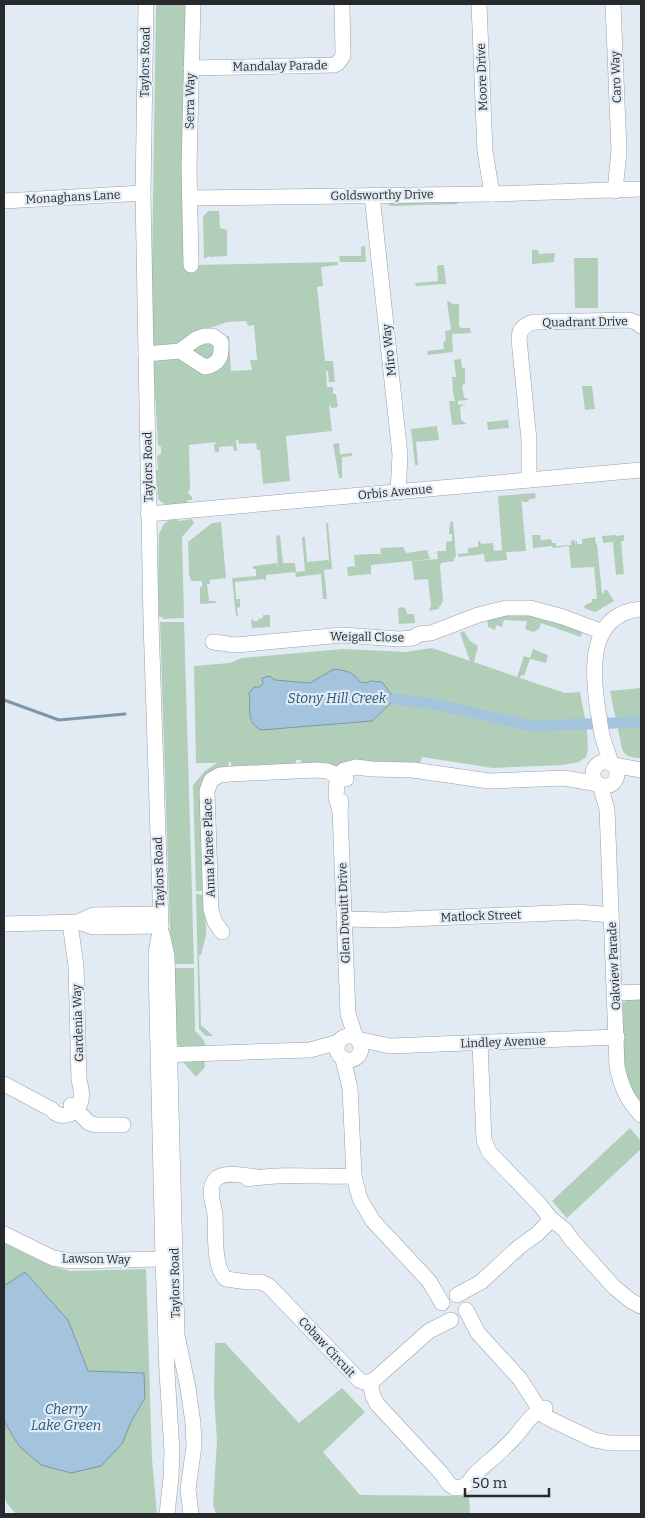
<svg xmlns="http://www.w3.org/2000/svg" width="645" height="1518" viewBox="0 0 645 1518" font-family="Bitter,serif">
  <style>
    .green { fill: #b1ceb9 }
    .water { fill: #a4c4dd; stroke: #7e96a8 }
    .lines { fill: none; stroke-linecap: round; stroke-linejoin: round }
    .stream { stroke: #7e96a8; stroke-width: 3 }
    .canal { stroke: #a4c4dd; stroke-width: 11 }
    .minor-casing { stroke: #98a1a7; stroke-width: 16 }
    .minor { stroke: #fff; stroke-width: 15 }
    .labels { text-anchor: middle; stroke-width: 4.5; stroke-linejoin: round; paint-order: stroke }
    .street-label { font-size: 12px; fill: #272a2d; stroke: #e2ebf3 }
    .water-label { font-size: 14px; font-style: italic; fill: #25587b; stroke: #e2ebf3 }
  </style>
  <rect width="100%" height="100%" fill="#e2ebf3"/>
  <!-- green -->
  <g class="green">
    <path d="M156,4H188L191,265L338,262V265L321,267L323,286L317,287L325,361H333L335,382H329L328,371H326L327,387H333V394H336L338,407L331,408L330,405L329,406L332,431L286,436L290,481L263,484L260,450H257L256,443L239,444L238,440H236L237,451H234L233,446L219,447V452H215L214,445L216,442L189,445L190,489L188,493L192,497V500H188L185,506L166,505L158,499L156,470H158L157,457L161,453V447L158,445L153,359L173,354L205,371L221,337L229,336L231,371L252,370L250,360H257L254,325L248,326L246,321L227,322L210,328L185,344L153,348L152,267Z"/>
    <path d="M457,200L458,204L390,206L388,204L393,202Z"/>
    <path d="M208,211H219L220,228L227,230V256L210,257L209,256L204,259L203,217Z"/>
    <path d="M365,246L366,262H340L339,256H361V247Z"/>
    <path d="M532,250H538L539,254L555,253L554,262L532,264Z"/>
    <path d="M574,258H598V308H575Z"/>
    <path d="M439,265H444L446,284L416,286L415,283L438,281L437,267Z"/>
    <path d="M447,301L451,302L452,304H459V326L461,328H470L471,333L452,334L453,352L428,355L427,351L444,349L443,342L446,341L445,331L451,330Z"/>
    <path d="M207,339L219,350L205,365L192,349Z"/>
    <path d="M461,359L462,368H465V384L462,385L464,398H468L467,400L458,401V405L466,404L460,407L461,420L467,424L453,425L452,424L449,401H455L452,388H453L452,377H456L454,360Z"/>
    <path d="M582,386H592L595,409L585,410Z"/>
    <path d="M508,420L509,428L488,430L487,422Z"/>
    <path d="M437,426L439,440L416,442L418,465H415L411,429Z"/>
    <path d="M339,443L340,454L352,453V456L342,457V478H339L333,444Z"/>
    <path d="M535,493L536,498L528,500L529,502H522L521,496L526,551L506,552L507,560L485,562L484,554L458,557V554L468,553V548L478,547V541H480L481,544L493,543L494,551L502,550L498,496Z"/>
    <path d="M175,519L179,521L192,519L194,523L182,537L184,618L163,619L162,617H159L158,582L159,534L164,524L169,520Z"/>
    <path d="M453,521L456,557L454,558V561L441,563L440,566L443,601L438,609L429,611L431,605L428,579L414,580L412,561L438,559L437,551H446V542L452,541V534H449L450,522Z"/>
    <path d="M221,522L226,578L210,580V584H207L209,601H216V603L200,604V587H202V581H191L189,574L188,542L212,523Z"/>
    <path d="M326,523H328L332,569L324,570L327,599H323L321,574L296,577L295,572L266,575V581L264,579L235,582L236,599H240V607L237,608L238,615L236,616L232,578L256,576V569H253V566L277,563L278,568L276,536L280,535L283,563H295L296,572L305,571L302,537H305L307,562L328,560V561H329Z"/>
    <path d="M532,535H540L541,540L551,539L552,543H556V546L571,545V541L575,540L576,546V541H577V544H582V539L595,537L596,544H597L602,593H604V590H607L614,601L595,612L584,608L585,605L592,602V599H597L594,567L571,568L569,546L553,548L552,546L533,548Z"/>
    <path d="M616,535V536L624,535V541H621L624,574L616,575L613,542L603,543L602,536Z"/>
    <path d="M403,547L406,553L427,550L430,559L371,565V574L348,576L347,567L359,566H355L354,555L369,554H381L380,548Z"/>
    <path d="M403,607L406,609L407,614H414L415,623L399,624L398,608Z"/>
    <path d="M522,613L582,630L581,637L541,623L539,629L533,632L525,629L527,621L504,620L502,627L496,625L495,630L488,627L487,618Z"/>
    <path d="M263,615H270V627L252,628L251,620L253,619V621H258V619L263,618Z"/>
    <path d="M160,622H184L194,964H172L171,963Z"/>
    <path d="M464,631L470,641L478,646L474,662L517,677L524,656L530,658L533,649L548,655L546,663L530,659L524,676L521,675L520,678L565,693L580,692L587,729L588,749L586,757L579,762L563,765L493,768L422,757L420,764L337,768L302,765L301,760H296V765L231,767V762H229L228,768L210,772L203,779L204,891H196L193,785L205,771L217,763H196L194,666L230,663L242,658L343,649L406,652L432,648L470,661L460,633Z"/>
    <path d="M641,688V758C632,758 626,757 622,749L610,691Z"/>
    <path d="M196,894L205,895L206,935L201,955H199L201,1025L213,1036H206L199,1029Z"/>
    <path d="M173,968H194L195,1031L204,1040L205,1046L182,1048L176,1043Z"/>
    <path d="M641,997V1107L625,1083L619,1007C625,999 632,998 641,997Z"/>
    <path d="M204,1060L205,1067L196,1077L183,1062Z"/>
    <path d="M630,1128L641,1141V1149L567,1218L552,1201Z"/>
    <path d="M4,1243L49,1265L70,1271L146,1269L152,1459L157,1514H16L6,1502L4,1489Z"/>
    <path d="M215,1343H225L299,1423L342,1388L365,1412L323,1452L360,1495L469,1496L470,1514H216L213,1504L217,1442L214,1394Z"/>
  </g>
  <!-- water -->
  <g class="water">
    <path d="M334,669C347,671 352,671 360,682L366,683L371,681L382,682L395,699L372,721L261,730C244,721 252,707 249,693L254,687H260L263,683L262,678L270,676L275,680L310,683Z"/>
    <path d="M25,1272L68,1320L88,1371L144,1373L145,1398L131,1422L122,1444L101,1466L71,1473L41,1465L19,1446L4,1421V1286Z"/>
  </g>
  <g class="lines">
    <!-- stream -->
    <path class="stream" d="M4,700L59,720L125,714"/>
    <!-- canal -->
    <path class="canal" d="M395,699L439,705L531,726L641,722"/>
    <defs>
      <g id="minor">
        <path d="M146,4L143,193L151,621L161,926L156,953V967L163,1259L167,1372L172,1452L171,1477L167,1514"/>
        <path d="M479,4L485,151L492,194"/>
        <path d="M613,4L619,151L615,191"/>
        <path d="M191,68L334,65L338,63L343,56L342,4"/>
        <path d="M372,195L400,455L398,492"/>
        <path d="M190,198L492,194L641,189"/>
        <path d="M4,201L143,193"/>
        <path d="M191,265L189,167L193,4"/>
        <path d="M146,354L180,351L196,339L204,336H213L221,342C222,356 220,364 205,367L180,351"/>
        <path d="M529,480V440L519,339C519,328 526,323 536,322L629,320L638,323L641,326"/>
        <path d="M148,514L641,470"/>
        <path d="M213,642L236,645L342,635L399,639L413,638L419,634L431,633L478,615L506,608H530L563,617L603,632"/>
        <circle cx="605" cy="774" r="12"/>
        <path d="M611,764C609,754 605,747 603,738C600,729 600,720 598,711C592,672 587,614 641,609"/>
        <path d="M613,765L641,770"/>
        <path d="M600,785L607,809L617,1066C621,1087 627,1099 641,1115"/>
        <path d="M341,801L340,811L348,1014L356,1038"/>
        <path d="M340,811L336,797L337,780L338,775L344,770L356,767L372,769L413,770L489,781L564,778L598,784"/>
        <path d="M344,919L385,920L578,912L611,915"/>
        <path d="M78,922L93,915L160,914"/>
        <path d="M4,924L78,922L93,927L161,926"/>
        <path d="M222,932L215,922L211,910L207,791L211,780L220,775L230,774L316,770L327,771L346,779"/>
        <path d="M162,934L167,956L177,1335L188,1388L193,1423L194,1446L188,1489L191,1514"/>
        <path d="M615,993L641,992"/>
        <circle cx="349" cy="1048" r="12"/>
        <path d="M357,1039L390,1046L617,1037"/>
        <path d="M480,1043L484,1140L489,1152L540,1205L550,1218L565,1230L571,1239L614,1287L631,1301L641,1306"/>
        <path d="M160,1055L310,1050L339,1042"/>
        <path d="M343,1059L350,1088L354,1176L360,1199L373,1221L429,1281L442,1303"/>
        <path d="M4,1084L51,1109C53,1110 54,1113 57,1114C65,1118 77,1113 80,1104C83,1096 81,1088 79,1080L76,966L70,923"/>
        <path d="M71,1105L89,1123L96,1125H123"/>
        <path d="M257,1177C245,1176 224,1170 215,1180C207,1189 214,1205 215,1215C216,1232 213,1267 226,1279L248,1282H261L269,1286L359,1380L367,1383L374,1380L429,1331L451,1320"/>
        <path d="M248,1179C283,1173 319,1177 354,1176"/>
        <path d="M4,1234L53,1258L70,1261L163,1259"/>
        <path d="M457,1295L481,1282L519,1247L537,1234L546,1225L550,1218"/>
        <path d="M466,1310L478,1333L520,1379L543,1415L552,1420L594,1440L610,1443H641"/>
        <path d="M370,1382L373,1396L377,1404L442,1474L449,1484L455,1488C465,1488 469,1483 474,1475C487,1463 502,1451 514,1438C524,1427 531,1413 545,1408"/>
      </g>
    </defs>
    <!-- minor casing -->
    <use href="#minor" class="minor-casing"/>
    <!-- minor -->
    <use href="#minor" class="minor"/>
  </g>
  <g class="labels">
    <!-- street labels -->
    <g class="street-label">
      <text transform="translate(145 62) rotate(-89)" y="4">Taylors Road</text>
      <text transform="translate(280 66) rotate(-1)" y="4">Mandalay Parade</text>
      <text transform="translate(482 77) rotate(-92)" y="4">Moore Drive</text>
      <text transform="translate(616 77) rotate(-92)" y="4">Caro Way</text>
      <text transform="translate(190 101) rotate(-89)" y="4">Serra Way</text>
      <text transform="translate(382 195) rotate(-1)" y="4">Goldsworthy Drive</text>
      <text transform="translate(73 197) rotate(-3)" y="4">Monaghans Lane</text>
      <text transform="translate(585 322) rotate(-1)" y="4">Quadrant Drive</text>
      <text transform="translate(389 350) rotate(-96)" y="4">Miro Way</text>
      <text transform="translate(148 467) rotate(-91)" y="4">Taylors Road</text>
      <text transform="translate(395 492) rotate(-5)" y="4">Orbis Avenue</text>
      <text transform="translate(367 637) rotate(1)" y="4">Weigall Close</text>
      <text transform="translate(209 848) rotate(-92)" y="4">Anna Maree Place</text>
      <text transform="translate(159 872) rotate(-92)" y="4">Taylors Road</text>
      <text transform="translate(344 913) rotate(-92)" y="4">Glen Drouitt Drive</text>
      <text transform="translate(481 916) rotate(-2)" y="4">Matlock Street</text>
      <text transform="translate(614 966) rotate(-93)" y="4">Oakview Parade</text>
      <text transform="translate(78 1023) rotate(-92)" y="4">Gardenia Way</text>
      <text transform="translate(503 1042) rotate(-2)" y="4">Lindley Avenue</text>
      <text transform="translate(96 1259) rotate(1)" y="4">Lawson Way</text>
      <text transform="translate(175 1283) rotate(-91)" y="4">Taylors Road</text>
      <text transform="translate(327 1347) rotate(47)" y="4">Cobaw Circuit</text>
    </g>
    <!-- water labels -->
    <g class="water-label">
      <text x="337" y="703">Stony Hill Creek</text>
      <text x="66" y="1414">Cherry<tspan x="66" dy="16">Lake Green</tspan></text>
    </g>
  </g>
  <!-- border -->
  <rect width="645" height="1518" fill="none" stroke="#272a2d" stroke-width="10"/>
  <!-- scale -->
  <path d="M465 1488v8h84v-8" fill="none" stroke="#272a2d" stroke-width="2.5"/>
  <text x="472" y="1488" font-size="15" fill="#272a2d" stroke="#e2ebf3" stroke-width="4" paint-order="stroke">50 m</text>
</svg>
